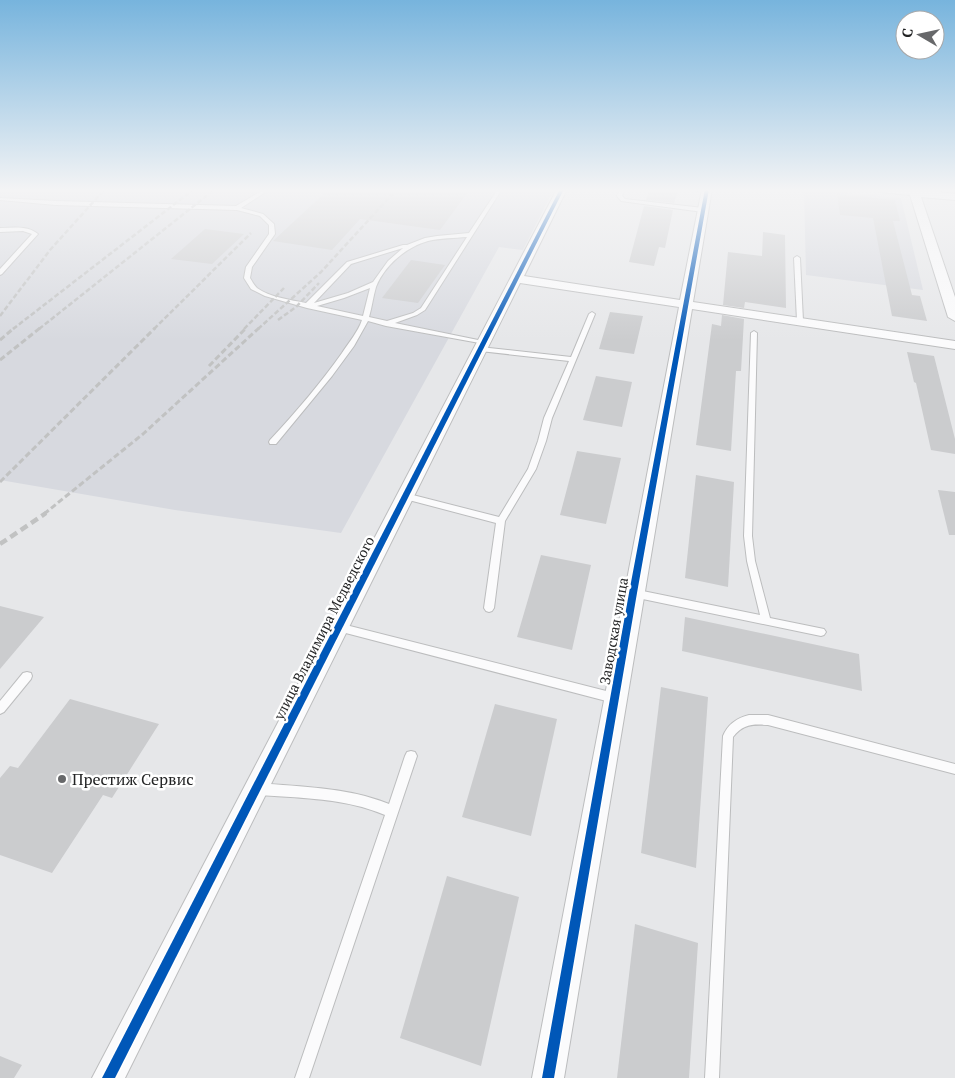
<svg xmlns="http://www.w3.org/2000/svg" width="955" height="1078" viewBox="0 0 955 1078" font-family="'PT Serif',serif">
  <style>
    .built { fill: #d7d9df }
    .building { fill: #cbccce }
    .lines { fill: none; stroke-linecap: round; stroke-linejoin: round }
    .lane-casing { stroke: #bcbdbe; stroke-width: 2 }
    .street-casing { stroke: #bcbdbe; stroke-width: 2 }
    .lane { fill: #fbfbfc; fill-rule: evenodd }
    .street { fill: #fbfbfc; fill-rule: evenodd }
    .rail-far2 { stroke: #c1c2c2; stroke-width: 2.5; stroke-dasharray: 5 2.5; stroke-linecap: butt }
    .rail-far1 { stroke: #c1c2c2; stroke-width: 3; stroke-dasharray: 6 3; stroke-linecap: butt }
    .rail { stroke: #c1c2c2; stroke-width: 4.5; stroke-dasharray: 8 4.5; stroke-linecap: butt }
    .cycleway-casing { stroke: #fff; stroke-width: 3 }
    .cycleway { fill: #0057b8; fill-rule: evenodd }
    .poi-dot { fill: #67686a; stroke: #fff; stroke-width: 2 }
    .labels { text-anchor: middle; stroke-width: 5; stroke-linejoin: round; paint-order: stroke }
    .street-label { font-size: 14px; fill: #232425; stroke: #fff }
    .near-poi-label { font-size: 16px; fill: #232425; stroke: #fff; text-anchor: start }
  </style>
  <rect width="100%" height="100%" fill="#e6e7e9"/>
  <!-- built -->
  <g class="built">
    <path d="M0,189H554L523,250L499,247L341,533L175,510L0,480Z"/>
    <path d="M804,189L901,198L923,290L806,275Z"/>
  </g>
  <!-- building -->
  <g class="building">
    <path d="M329,189H470L440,230L360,219L332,250L273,241Z"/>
    <path d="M649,190L677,193L674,203L646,200Z"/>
    <path d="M837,194L895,200L900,221H893L912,295L920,296L927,321L892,316L873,218L840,215Z"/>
    <path d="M644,206L673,210L665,248L659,247L654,266L629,262Z"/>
    <path d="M205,229L244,234L212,264L171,259Z"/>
    <path d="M763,232L785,235L786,308L745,302L744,308L723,305L728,252L762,256Z"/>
    <path d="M411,260L445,265L418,303L382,298Z"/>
    <path d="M610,312L643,316L634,354L599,349Z"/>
    <path d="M722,315L744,319L741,371H736L731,451L696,445L712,324L721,326Z"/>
    <path d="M907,352L934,356L955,439V454L931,450L916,383L914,382Z"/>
    <path d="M596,376L632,382L622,427L583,420Z"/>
    <path d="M577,451L621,458L606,524L560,515Z"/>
    <path d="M696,475L734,482L728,587L685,578Z"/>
    <path d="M938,490L955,492V535H949Z"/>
    <path d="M541,555L591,565L572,650L517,637Z"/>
    <path d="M0,606L44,617L0,669Z"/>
    <path d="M685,617L859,654L862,691L682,651Z"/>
    <path d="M661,687L708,697L696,868L641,853Z"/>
    <path d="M70,699L159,724L112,798L103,795L52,873L0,855V778L10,766L18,768Z"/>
    <path d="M495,704L557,719L531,836L462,817Z"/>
    <path d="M447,876L519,897L481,1066L400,1038Z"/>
    <path d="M635,924L698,943L689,1078H617Z"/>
    <path d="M0,1056L22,1065L14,1078H0Z"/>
  </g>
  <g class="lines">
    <defs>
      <g id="lane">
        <path d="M265,189H270L241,208L263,214L274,224L275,234L252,267L250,278C252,281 254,285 257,288C269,297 291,300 306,303L347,262L403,245H407L425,238L437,236L469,233L498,189H502L425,310L417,315L395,323L483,341L485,342V344L386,326L368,321L354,346L332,376L276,444H270L269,442L270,440C296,412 320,384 342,353C349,342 358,332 362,320L307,308L265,296L251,289L244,278L246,267L269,234V225L260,216L237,210L56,205L0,200V198L56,201L236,206ZM467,237L421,308L413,313L387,321L369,317C372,307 373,297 376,287C384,266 406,247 428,241C440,238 454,238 467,237ZM403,248L388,261L373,282L348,293L314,303L351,264ZM370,288L363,316L317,306L344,298Z"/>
        <path d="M620,189H624L622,196L625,199L703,208L706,210L703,212L621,201L617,196Z"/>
        <path d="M686,189H699L709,191L707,192L688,190Z"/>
        <path d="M0,228C13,228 27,225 38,234L2,274L0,275V269L32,234L23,231L0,232Z"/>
        <path d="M797,256L800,258L803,321L800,323L797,321L794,258Z"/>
        <path d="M592,312L595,314L552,418L546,441L536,469L505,521L494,608L492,611L489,612L486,611L484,608L496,523L405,499L401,496L405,493L499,517L528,469L538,441L544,418L569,361L480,351L477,349L480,347L571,357L589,314Z"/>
        <path d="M754,331L757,333L752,536L755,561L770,618L824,629L826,632L824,635L821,636L633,597L630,596L628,593L630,590L633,589L760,615L747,561L744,536L751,333Z"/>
        <path d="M338,623L614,693L618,695L619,698L618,701L614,703L338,631L335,630L333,627L335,624Z"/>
        <path d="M27,672L31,673L32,676L31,679L4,712L0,714V701L23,673Z"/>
        <path d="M749,715H768L955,764V774L768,725C753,724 743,724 733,737L719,1078H705L723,736C728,724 737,718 749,715Z"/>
        <path d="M411,751L415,752L417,756L309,1078H295L385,815C345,798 301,798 258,795L254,793L252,789L254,785L258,783C302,787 347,787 389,804L405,756L407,752Z"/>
      </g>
      <g id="street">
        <path d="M557,189H567L524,276L680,300L702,189H712L693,302L955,341V349L692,309L564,1078H532L679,307L520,283L125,1078H92Z"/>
        <path d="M875,189H918L955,194V200L921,197L955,297V321L948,317L910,195L880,192Z"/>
      </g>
    </defs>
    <!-- lane casing -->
    <use href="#lane" class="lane-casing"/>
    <!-- street casing -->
    <use href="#street" class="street-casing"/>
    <!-- lane -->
    <use href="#lane" class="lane"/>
    <!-- street -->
    <use href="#street" class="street"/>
    <!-- rail-far2 -->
    <g class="rail-far2">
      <path d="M0,316L50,250L105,189"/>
      <path d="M278,320L296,307L319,283"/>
      <path d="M13,329L194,189"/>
      <path d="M39,329L215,189"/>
      <path d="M154,329L251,233"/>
      <path d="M244,329L284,288"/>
      <path d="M258,329L321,272L397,189"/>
    </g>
    <!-- rail-far1 -->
    <g class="rail-far1">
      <path d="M0,340L14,328"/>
      <path d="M0,360L40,328"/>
      <path d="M209,366L246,328"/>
      <path d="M0,482L155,328"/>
      <path d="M44,514L143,434L259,328"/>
    </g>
    <!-- rail -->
    <path class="rail" d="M0,544L46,513"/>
    <defs>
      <g id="cycleway">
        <path d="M560,189H564L115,1078H102Z"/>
        <path d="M705,189H709L637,593L554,1078H542L629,593Z"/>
      </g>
    </defs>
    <!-- cycleway casing -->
    <use href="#cycleway" class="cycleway-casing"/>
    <!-- cycleway -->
    <use href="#cycleway" class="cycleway"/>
  </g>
  <!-- sky -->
  <linearGradient id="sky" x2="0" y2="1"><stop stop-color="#77b4dd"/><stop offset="0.56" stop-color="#f4f4f5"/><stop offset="1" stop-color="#f4f4f5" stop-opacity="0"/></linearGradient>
  <rect width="955" height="340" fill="url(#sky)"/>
  <!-- markers -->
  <circle class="poi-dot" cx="62" cy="779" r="5"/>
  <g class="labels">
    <!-- street labels -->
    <g class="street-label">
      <text transform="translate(324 628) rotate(-63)" y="5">улица Владимира Медведского</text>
      <text transform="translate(614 631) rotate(-80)" y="5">Заводская улица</text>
    </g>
    <!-- near-poi labels -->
    <g class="near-poi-label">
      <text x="72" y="785">Престиж Сервис</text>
    </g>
  </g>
  <!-- north arrow -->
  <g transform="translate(920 35) rotate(279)"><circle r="24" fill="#ffffff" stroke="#a7a7a8"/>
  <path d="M0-4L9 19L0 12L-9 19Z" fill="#67686a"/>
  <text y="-8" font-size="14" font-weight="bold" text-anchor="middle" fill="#232425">С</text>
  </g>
</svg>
